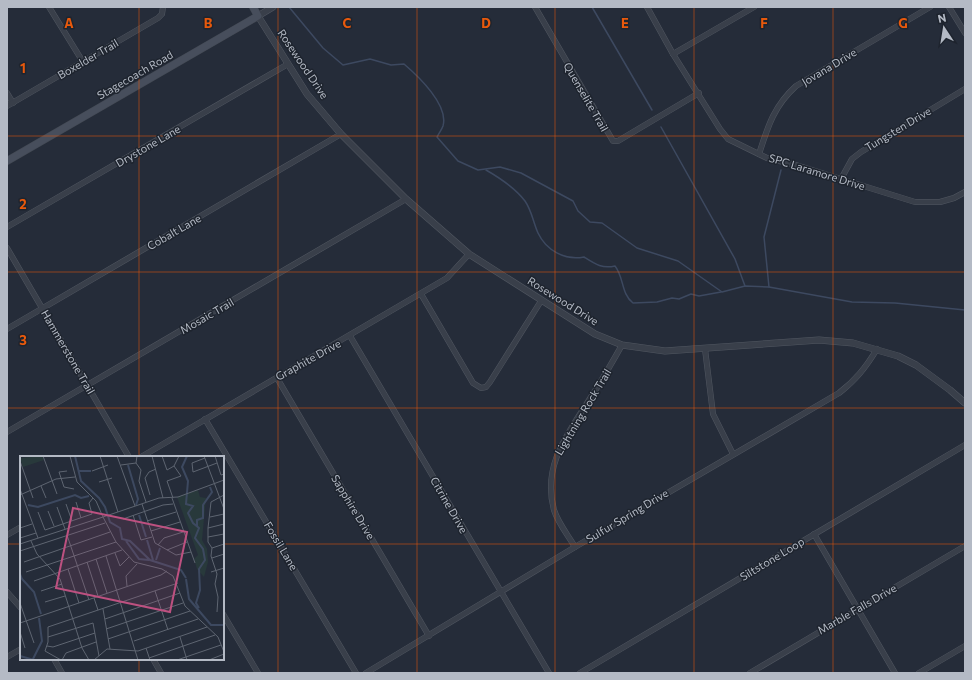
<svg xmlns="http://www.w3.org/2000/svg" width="972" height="680" viewBox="0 0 972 680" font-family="Commissioner,sans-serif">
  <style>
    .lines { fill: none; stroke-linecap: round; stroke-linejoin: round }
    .stream { stroke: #3d4960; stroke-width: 1.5 }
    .minor-casing { stroke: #515761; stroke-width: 6 }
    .tertiary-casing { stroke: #515761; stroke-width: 7 }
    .secondary-casing { stroke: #424852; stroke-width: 8 }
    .minor { stroke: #393f4a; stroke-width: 5 }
    .tertiary { stroke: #393f4a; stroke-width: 6 }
    .secondary { stroke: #474e5c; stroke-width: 7 }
    .grid { fill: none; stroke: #e8590c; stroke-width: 1; stroke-opacity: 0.55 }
    .labels { text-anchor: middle; stroke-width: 3; stroke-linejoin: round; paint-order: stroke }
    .street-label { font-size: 11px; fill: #b4bac5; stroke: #1e242e }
    .inset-river { fill: none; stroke: #3d4960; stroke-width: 2 }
    .inset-road { fill: none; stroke: #5e6571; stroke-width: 1 }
    .view { fill: #bd5180; fill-opacity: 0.15; stroke: #bd5180; stroke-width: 2 }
    .inset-edge { fill: none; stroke: #b4bac5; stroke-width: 2 }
    .grid-label { font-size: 13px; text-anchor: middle; font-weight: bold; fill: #e8590c; stroke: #1e242e; stroke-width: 3; stroke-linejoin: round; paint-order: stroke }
  </style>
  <rect width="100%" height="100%" fill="#252c39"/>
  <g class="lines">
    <!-- stream -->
    <g class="stream">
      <path d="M289,7L323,48L343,65L370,59L391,65L404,64C418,76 449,105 443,126C442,129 439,133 437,137L458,161L478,170L500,167L521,173L573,201L578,211L590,222L602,223L637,248L678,261L722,292L745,286L769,287L852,302L895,303L965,310"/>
      <path d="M592,7L652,110"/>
      <path d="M661,127L735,259L745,286"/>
      <path d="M486,170C500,178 515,188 525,201C532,211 533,222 538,233C546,250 565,261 584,257C595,264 602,269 615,266C624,277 621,294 633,303L657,302L672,298L679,299L691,294L699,296L721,292"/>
      <path d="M769,287L764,237L781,170"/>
    </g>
    <defs>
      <g id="minor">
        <path d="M49,7L83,62"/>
        <path d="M535,7L613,141H618L699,93"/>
        <path d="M647,7L673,54L720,129L728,139L767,158L796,165L915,202H940L954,198L965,192"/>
        <path d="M949,7L965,33"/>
        <path d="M673,54L754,7"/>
        <path d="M7,93L13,103"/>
        <path d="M7,106L158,18L162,14L163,7"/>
        <path d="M759,154C768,126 774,106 796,86L930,7"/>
        <path d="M841,179L852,159L861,152L965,89"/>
        <path d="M7,227L288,64"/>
        <path d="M7,248L129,457"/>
        <path d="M421,294L473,383L481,388L486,387L490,382L541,301"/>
        <path d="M7,329L341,134"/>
        <path d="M350,336L549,673"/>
        <path d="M705,349L713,414L733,454"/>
        <path d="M277,378L429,636"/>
        <path d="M205,419L356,673"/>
        <path d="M7,432L406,199"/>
        <path d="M141,457L447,278L469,254"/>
        <path d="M814,534L895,673"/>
        <path d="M7,535L21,527"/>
        <path d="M575,547C568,535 558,523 554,510C542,466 567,435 589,400C601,382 611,364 622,345"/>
        <path d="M7,592L21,608"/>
        <path d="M223,614L258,673"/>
        <path d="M7,657L21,649"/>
        <path d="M54,659L62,673"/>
        <path d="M153,659L161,673"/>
        <path d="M366,673L575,547L839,393C856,380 866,367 877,349"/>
        <path d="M580,673L965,445"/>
        <path d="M750,673L965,546"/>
        <path d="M919,673L965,646"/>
      </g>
      <path id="tertiary" d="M273,7L258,16L307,94L341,134L406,199L469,254L595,334L622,345L665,351L819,340L853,343L898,356L916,365L950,390L965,403"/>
      <path id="secondary" d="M7,161L258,16L253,7"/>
    </defs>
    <!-- minor casing -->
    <use href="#minor" class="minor-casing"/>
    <!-- tertiary casing -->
    <use href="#tertiary" class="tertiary-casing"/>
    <!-- secondary casing -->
    <use href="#secondary" class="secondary-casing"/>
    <!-- minor -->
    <use href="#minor" class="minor"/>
    <!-- tertiary -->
    <use href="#tertiary" class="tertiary"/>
    <!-- secondary -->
    <use href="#secondary" class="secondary"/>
  </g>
  <!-- grid -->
  <path class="grid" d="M139,7V457M278,7V673M417,7V673M555,7V673M694,7V673M833,7V673M7,136H965M7,272H965M7,408H965M7,544H21M223,544H965M139,659V673"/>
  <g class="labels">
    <!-- street labels -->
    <g class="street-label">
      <text transform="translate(88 59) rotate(-30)" y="4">Boxelder Trail</text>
      <text transform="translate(303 64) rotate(56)" y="4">Rosewood Drive</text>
      <text transform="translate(829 67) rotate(-31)" y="4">Jovana Drive</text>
      <text transform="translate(135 75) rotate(-30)" y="4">Stagecoach Road</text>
      <text transform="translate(586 97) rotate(60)" y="4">Quenselite Trail</text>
      <text transform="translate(898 129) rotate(-31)" y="4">Tungsten Drive</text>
      <text transform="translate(148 146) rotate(-30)" y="4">Drystone Lane</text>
      <text transform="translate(817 172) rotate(17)" y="4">SPC Laramore Drive</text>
      <text transform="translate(174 232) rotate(-30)" y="4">Cobalt Lane</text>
      <text transform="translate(563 301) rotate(32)" y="4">Rosewood Drive</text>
      <text transform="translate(207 316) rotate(-30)" y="4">Mosaic Trail</text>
      <text transform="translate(68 352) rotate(60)" y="4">Hammerstone Trail</text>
      <text transform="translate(308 360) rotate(-29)" y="4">Graphite Drive</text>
      <text transform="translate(583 412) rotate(-59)" y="4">Lightning Rock Trail</text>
      <text transform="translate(449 505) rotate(60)" y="4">Citrine Drive</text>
      <text transform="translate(353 507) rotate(59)" y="4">Sapphire Drive</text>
      <text transform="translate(627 516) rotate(-31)" y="4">Sulfur Spring Drive</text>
      <text transform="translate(281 546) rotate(59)" y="4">Fossil Lane</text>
      <text transform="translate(772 559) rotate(-31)" y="4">Siltstone Loop</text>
      <text transform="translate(857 609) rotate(-30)" y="4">Marble Falls Drive</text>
    </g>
  </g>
  <!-- overview -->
  <g transform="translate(20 456)">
    <rect width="204" height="204" fill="#252c39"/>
    <path d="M23,0L24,4L3,11L0,2ZM178,34L180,41L186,42L182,84L187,93L188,106L184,121L177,113L174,103L178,99L157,41Z" fill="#28393b"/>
    <path class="inset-river" d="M55,0L61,25L79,42L85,51L90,66L100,72L102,83L110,85L130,104L161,114L166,122M167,0L162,11L168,25L166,48L173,50L168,57L173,67L179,72L175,82L183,93L185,104L179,113L180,134L176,147L179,152M108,9L118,43L116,49M58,15H71M8,49L18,51L55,39L61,42L69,40M119,59L126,81M177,70V64L183,62V49L192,36L190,31M127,84L133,104M106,85L119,103L129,104M136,104L140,92M0,118L2,123L14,136L21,158M166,123L169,143L191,169H204M0,200L14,204M13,203L22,185L19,162"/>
    <path class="inset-road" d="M23,0L37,38M80,0L98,56M97,0L115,50M117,0L116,7L121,14L119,25L126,46M132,0L143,42M142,0L147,14L154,10L159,0M184,0L204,53M195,0L201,19L204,18M185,2L172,7L173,16L197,7M0,5L13,42M101,9L116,7M47,15L39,16L44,31L54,33M72,15L88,9M204,24L158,41L139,42L83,61L96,86L114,106L142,113L153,120L165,150L198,181L204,196M79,26L92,22M21,30L26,42M0,33L18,82M0,39L36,23L55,21M130,39L125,22L129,16L136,13M152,42L175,107M153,42L147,25L161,20L154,10M56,46L61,62M46,48L52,65M122,48L135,87L156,99L171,96M37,51L45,73M28,55L34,70M18,56L25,74L72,58L69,47L73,42M113,59L121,84L132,81M190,61L204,58M103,63L143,49L153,48M127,65L156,56M0,72L12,68M188,72L204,68M131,75L160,66M47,79L69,144M188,81L204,78M0,82L16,77M11,85L17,98L40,123L62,192L69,204M0,88L83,61L76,45L57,26L50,0M138,89L144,82L163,76M192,92L191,100L197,118L195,128L198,141L197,156M192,92L188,86V72L191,46L204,39M192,92L204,88M147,94L167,86M0,95L85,67M95,97L100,110L109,101M86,100L118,204M192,102L204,98M76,103L87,137M4,106L90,76M67,106L78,140M48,113L59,147M6,116L96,86M191,116L204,112M14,125L102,94M107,130L106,120L117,108M21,135L42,128M135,135L148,174M74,142L78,154M25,146L45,140M0,147L14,187M83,153L90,193M85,163L160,137M0,167L141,119L147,115M86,173L163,147M0,176L5,192M28,181L73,167L79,200M160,181L167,204M88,183L170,155M114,185L178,163M27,190L33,191L75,177M126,192L130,204M129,202L195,179M41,204L25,195L28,186V171L158,127M42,204L46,197L76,186M74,204L87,193L118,195L187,171M157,204L201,189M189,204L204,198"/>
    <path class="view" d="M53,52L167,76L150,156L36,132Z"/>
    <rect width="204" height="204" class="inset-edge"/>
  </g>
  <g class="grid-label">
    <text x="69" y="28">A</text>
    <text x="208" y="28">B</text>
    <text x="347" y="28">C</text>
    <text x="486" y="28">D</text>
    <text x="625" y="28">E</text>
    <text x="764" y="28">F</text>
    <text x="903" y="28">G</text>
    <text x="23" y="73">1</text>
    <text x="23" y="209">2</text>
    <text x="23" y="345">3</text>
  </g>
  <!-- border -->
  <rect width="972" height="680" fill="none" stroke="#b4bac5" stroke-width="16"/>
  <!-- north arrow -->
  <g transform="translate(944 28) rotate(348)" stroke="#1e242e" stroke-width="3" paint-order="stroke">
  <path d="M0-3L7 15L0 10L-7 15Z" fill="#b4bac5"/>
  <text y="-6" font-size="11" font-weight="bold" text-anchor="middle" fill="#b4bac5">N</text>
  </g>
</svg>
